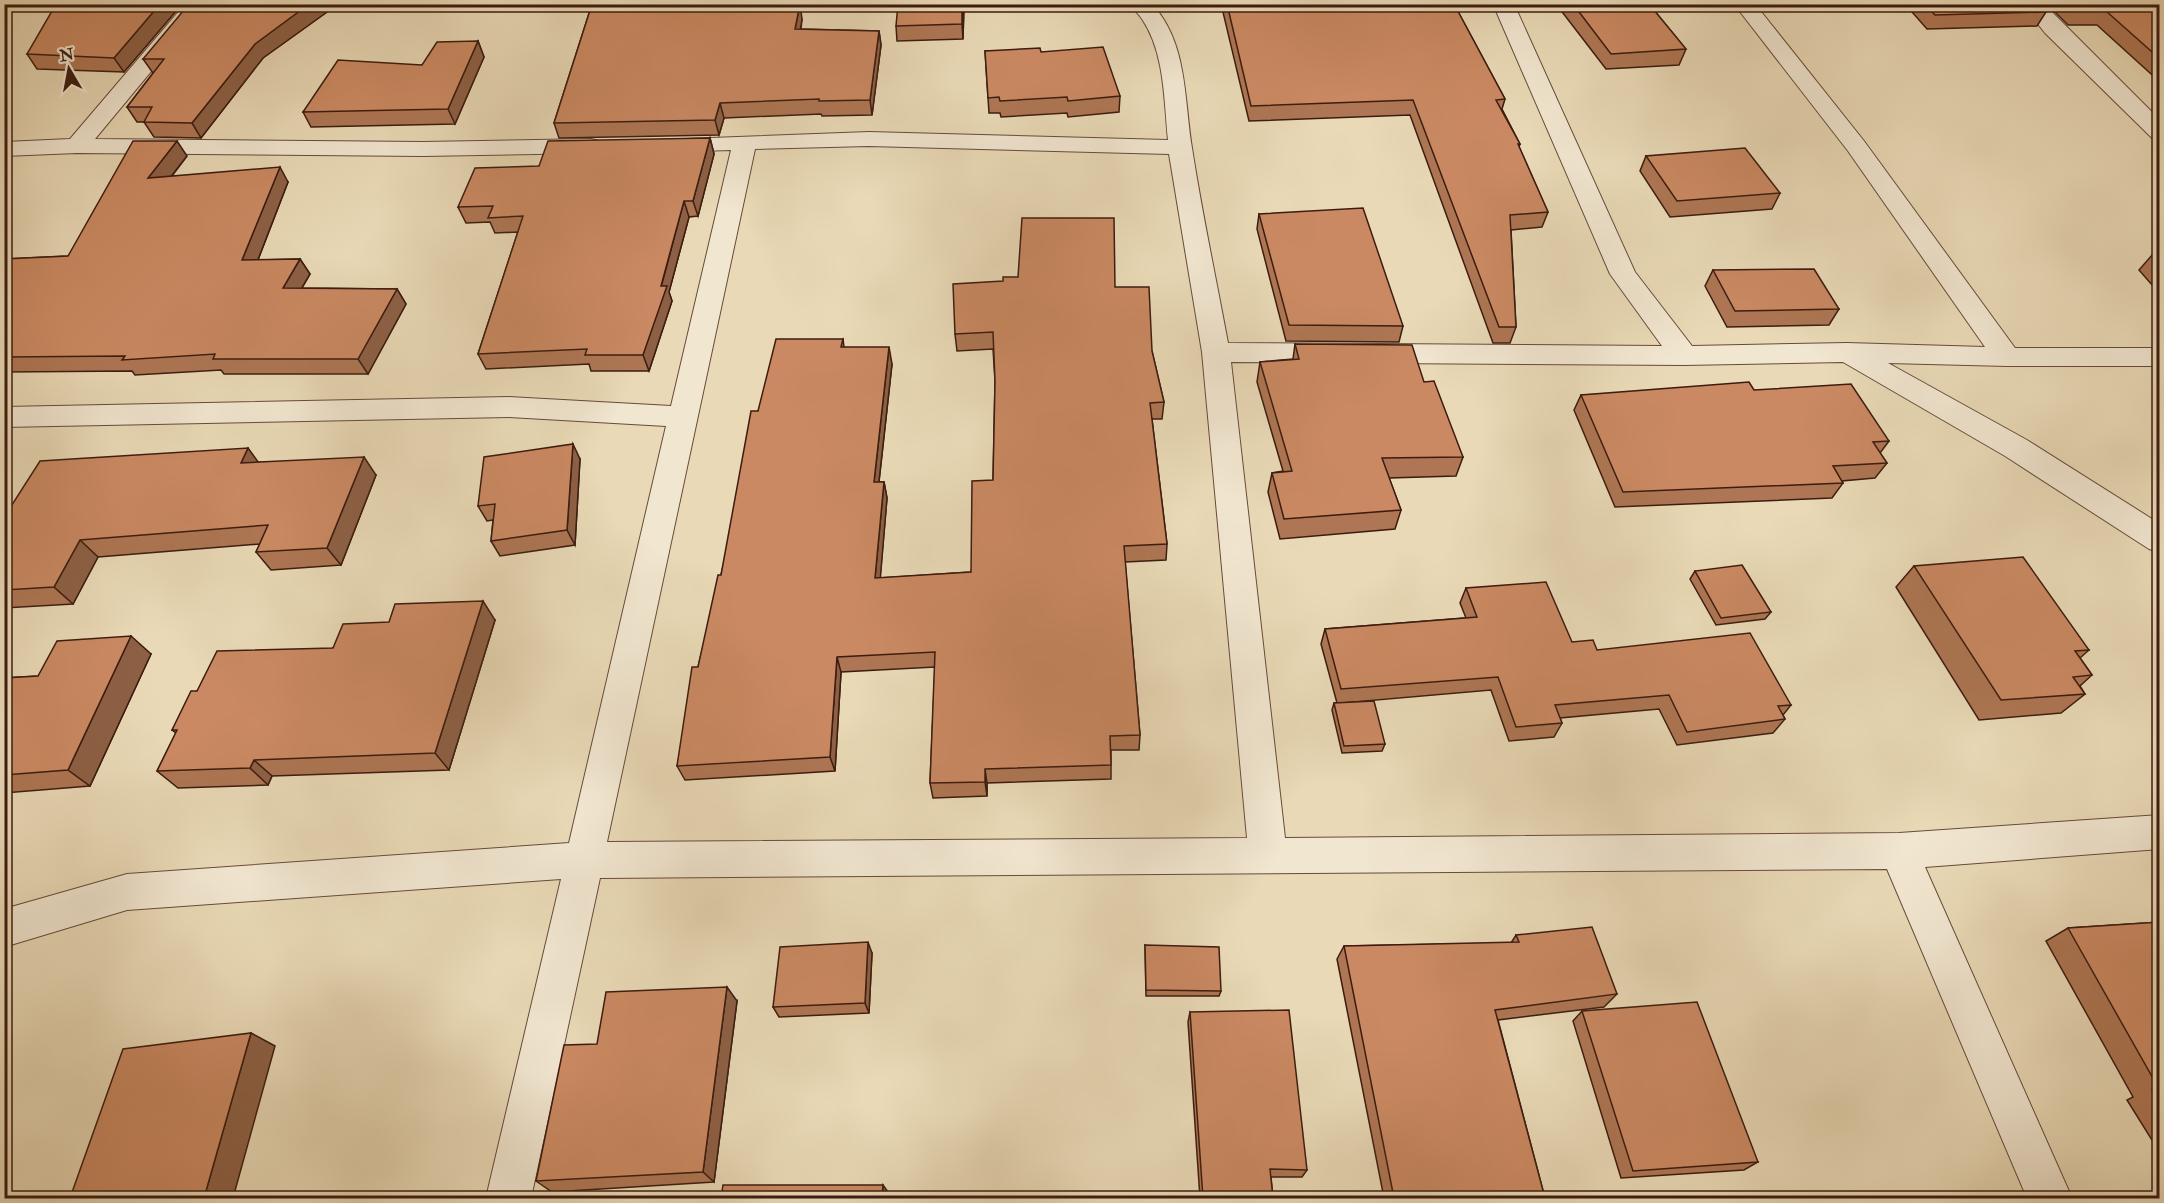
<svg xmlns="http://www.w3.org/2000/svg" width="2164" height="1203" viewBox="0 0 2164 1203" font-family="'IM FELL Double Pica',serif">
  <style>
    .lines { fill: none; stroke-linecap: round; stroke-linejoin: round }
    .minor-casing { stroke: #674b3a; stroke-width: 2 }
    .minor { fill: #f1e6d0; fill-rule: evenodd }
    .wall { fill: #ae7654; stroke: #3c1c10; stroke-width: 1.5 }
    .shaded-wall { fill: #8d6045; stroke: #3c1c10; stroke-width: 1.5 }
    .building { fill: #ca8962; stroke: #3c1c10; stroke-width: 1.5 }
  </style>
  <rect width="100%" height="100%" fill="#e9d9b6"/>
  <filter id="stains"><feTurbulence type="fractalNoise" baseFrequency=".00333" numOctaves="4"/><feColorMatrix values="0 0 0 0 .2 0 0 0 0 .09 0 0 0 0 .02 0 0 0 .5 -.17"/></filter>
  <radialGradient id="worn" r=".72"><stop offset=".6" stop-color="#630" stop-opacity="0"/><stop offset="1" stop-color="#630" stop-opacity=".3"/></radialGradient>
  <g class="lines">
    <defs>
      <g id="minor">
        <path d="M185,4H207L95,139L423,142L591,139L599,141L603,146L599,151L591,153L423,156L77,153L4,156V142L70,139Z"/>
        <path d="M1130,4H1152C1188,43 1184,100 1192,148C1202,213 1216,278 1228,343L1662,346L1610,274L1493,4H1514L1635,272L1692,346L1847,343L1985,347L1848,151L1734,4H1755L1864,141L2015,348H2160V366H2007L1888,363L2027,440L2160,524V552L2149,549L2005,456L1843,362L1684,365L1231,362L1285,838L1899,833L2160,815V849L1925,867L2072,1198H2027L1887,869L600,878L531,1198H486L561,879L127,910L4,947V909L127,874L569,843L666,426L509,417L4,427V407L509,397L671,406L731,150L666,152L658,150L654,145L658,140L869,132L1168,140C1164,101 1165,53 1142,19C1139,14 1134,10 1130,4ZM869,146L1169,154L1202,352L1247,838L607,842L755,149Z"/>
        <path d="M2022,4H2044L2160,120V140L2152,138L2045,33Z"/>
      </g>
    </defs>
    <!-- minor casing -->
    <use href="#minor" class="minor-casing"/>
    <!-- minor -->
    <use href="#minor" class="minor"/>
  </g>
  <!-- wall -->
  <g class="wall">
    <path d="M182,4L124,72L37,69L27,54Z"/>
    <path d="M592,4H732V6L802,19L801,29L879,31L881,45L872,115L822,116L821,114L724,118L719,135L559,138L554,123Z"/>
    <path d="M964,4L963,39L897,41L896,26Z"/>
    <path d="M1223,4H1454L1505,99L1502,109L1520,144L1519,147L1548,212L1542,227L1511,230L1516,327L1510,343H1493L1410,115L1249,121L1222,8Z"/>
    <path d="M1556,4H1649L1686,49L1679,65L1606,69Z"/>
    <path d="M1905,4H2040L2046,12L2037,26L1927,29Z"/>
    <path d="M2047,4H2160V82L2097,25H2068Z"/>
    <path d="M327,12L263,58L201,138L154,137L144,122H137L127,107L153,73L143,59Z"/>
    <path d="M478,41L484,57L455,124L311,127L303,112L422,65Z"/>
    <path d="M985,51L1041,52L1120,96L1119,112L1068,117L1067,113L1001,117L1000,113H989Z"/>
    <path d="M710,138L714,154L698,216L689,217L669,292L672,301L649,371H591L589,364L486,369L478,354L518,232L495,233L490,222L466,223L458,207L539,166Z"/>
    <path d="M187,156L172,176L288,182L258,260L300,259L310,274L302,288L397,289L406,304L368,374H224L221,370L135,375L132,371L4,372V259L68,256Z"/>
    <path d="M1646,156L1780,193L1772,209L1670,217L1640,171Z"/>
    <path d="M1259,214L1403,326L1399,342L1286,341L1257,229Z"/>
    <path d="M2153,254H2160V294L2139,270Z"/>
    <path d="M1713,270L1839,309L1829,325L1727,327L1705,286Z"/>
    <path d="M1115,287L1152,351L1164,402L1162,419H1152L1167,544L1166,560L1125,562L1140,735L1139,750H1111V779L987,783V796L933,798L930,783L935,667L841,672L835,771L685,780L677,766L698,667L721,575L758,411L843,339L844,347L892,364L879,482H884L887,498L880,578L971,572L993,480L995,381L993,349L957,351L955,334Z"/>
    <path d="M1295,344L1424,382L1463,457L1456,476L1389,478L1401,510L1395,529L1280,539L1268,492L1272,473L1283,471L1257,382L1260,362L1293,359Z"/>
    <path d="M1754,390L1889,441L1880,453L1887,463L1875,478L1842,481L1843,483L1832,498L1615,507L1574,410L1581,395Z"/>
    <path d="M580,459L575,545L500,556L491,541L493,520L487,521L478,506Z"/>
    <path d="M258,462L376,475L341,565L271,570L256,552L260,544L98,557L73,604L4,608V508H10Z"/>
    <path d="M1914,566L2089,650L2080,658L2092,675L2080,686L2085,694L2061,713L1979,720L1896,587Z"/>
    <path d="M1695,571L1771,612L1765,619L1716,625L1690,579Z"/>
    <path d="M1466,588L1572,642L1597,650L1791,705L1783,715L1785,719L1773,733L1677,745L1659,709L1560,718L1562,723L1554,737L1509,741L1491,690L1341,703L1385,744L1382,751L1342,753L1332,710L1334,703H1337L1321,644L1325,629L1466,618L1460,603Z"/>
    <path d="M495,620L449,770L272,776L268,785L178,788L157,771L176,733L172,730L197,691L333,648Z"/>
    <path d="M151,654L90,786L4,793V678L38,676Z"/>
    <path d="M2160,922V1153L2127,1100L2133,1097L2046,941L2068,928Z"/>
    <path d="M1516,935L1617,994L1604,1007L1498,1020L1545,1198H1384L1337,959L1344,946L1511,943Z"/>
    <path d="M1145,945L1221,991L1219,996H1146Z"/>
    <path d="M872,953L869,1013L779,1017L773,1007Z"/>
    <path d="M737,1001L714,1182L552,1192L536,1181Z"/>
    <path d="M1582,1011L1758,1162L1744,1170L1621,1178L1573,1021Z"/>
    <path d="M1190,1012L1307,1170L1302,1177H1271L1273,1198H1200L1188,1022Z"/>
  </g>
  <!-- shaded-wall -->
  <g class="shaded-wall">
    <path d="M160,4H182L124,72L114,58Z"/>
    <path d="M309,4H323L327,12L263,58L201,138L192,123L255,44Z"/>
    <path d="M800,4L802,19L798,44L795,29Z"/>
    <path d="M962,4H964L963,39L962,24Z"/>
    <path d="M879,31L881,45L872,115L870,100Z"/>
    <path d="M478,41L484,57L455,124L448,109Z"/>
    <path d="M720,103L724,118L719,135L715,120Z"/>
    <path d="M710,138L714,154L698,216L693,201Z"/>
    <path d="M177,141L187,156L158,193L148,178Z"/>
    <path d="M280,167L288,182L252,275L242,260Z"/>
    <path d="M684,201L689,217L669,292L672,301L649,371L643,355Z"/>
    <path d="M300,259L310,274L293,303L283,288Z"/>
    <path d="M397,289L406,304L368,374L358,359Z"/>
    <path d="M889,347L892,364L877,499L874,482Z"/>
    <path d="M573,444L580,459L575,545L567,530Z"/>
    <path d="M248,448L261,466L241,463Z"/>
    <path d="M364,457L376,475L341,565L327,548Z"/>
    <path d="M884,482L887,498L879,594L875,578Z"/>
    <path d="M80,540L98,557L73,604L54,587Z"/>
    <path d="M483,601L495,620L449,770L435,753Z"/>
    <path d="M131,636L151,654L90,786L68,770Z"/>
    <path d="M837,657L841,672L835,771L830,757Z"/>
    <path d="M254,760L272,776L268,785L250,768Z"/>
    <path d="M985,769L987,783V796L985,782Z"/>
    <path d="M868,942L872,953L869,1013L865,1003Z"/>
    <path d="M727,987L737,1001L714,1182L703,1172Z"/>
    <path d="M251,1033L275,1046L233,1198H204Z"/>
    <path d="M883,1185L888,1192L887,1198H882Z"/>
  </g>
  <!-- building -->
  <g class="building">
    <path d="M56,4H160L114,58L27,54Z"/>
    <path d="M189,4H309L255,44L192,123L144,122L152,107H127L164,59H143Z"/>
    <path d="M592,4H725V6L800,4L795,29L879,31L870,100L819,101V99L720,103L715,120L554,123Z"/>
    <path d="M898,4H962V24L896,26Z"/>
    <path d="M1227,4H1454L1505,99L1496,100L1520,144H1518L1548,212L1510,215L1516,327H1499L1413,100L1251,106Z"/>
    <path d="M1573,4H1649L1686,49L1611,54Z"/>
    <path d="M1925,4H2040L2046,12L1935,15Z"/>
    <path d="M2070,4H2160V59L2106,11H2078Z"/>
    <path d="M478,41L448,109L303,112L338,60L422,65L437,42Z"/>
    <path d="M1103,47L1120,96L1068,101L1067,97L1000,101L999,97L988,98L985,51L1040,48L1041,52Z"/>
    <path d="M710,138L693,201H684L661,286H667L643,355H585L587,349L478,354L523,216L488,218L493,206L458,207L475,168L539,166L548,141Z"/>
    <path d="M133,141H177L148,178L280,167L242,260L300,259L283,288L397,289L358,359H213L215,354L122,360L125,356L4,357V259L68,256Z"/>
    <path d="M1745,148L1780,193L1677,201L1646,156Z"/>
    <path d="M1363,208L1403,326L1289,325L1259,214Z"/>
    <path d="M1022,218H1114L1115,287H1149L1152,351L1164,402L1150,403L1167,544L1124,546L1140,735L1110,736L1111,765L985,769V782L930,783L935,652L837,657L830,757L677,766L692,667H698L718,575H721L751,411H758L776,339H843L841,347H889L874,482H884L875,578L971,572L972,481L993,480L995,381L993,332L955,334L953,284L1003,281V277H1018Z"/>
    <path d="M2153,254H2160V262Z"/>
    <path d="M1814,269L1839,309L1735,311L1713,270Z"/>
    <path d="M1295,344L1412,345L1424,382L1434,381L1463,457L1382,458L1401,510L1284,519L1272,473L1292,471L1260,362L1299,359Z"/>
    <path d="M1749,382L1754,390L1851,384L1889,441L1873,442L1887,463L1833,466L1843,483L1623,492L1581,395Z"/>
    <path d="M573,444L567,530L491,541L495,504L478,506L484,457Z"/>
    <path d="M248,448L241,463L364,457L327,548L256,552L268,525L80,540L54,587L4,590V508H10L40,461Z"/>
    <path d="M2023,557L2089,650L2075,651L2092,675L2073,677L2085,694L2001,700L1914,566Z"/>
    <path d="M1742,565L1771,612L1721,618L1695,571Z"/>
    <path d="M1546,582L1572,642L1593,640L1597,650L1750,633L1791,705L1778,706L1785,719L1687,732L1669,695L1555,705L1562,723L1516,727L1498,677L1341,689L1325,629L1477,617L1466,588Z"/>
    <path d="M483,601L435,753L254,760L250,768L157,771L177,730H172L191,691H197L217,651L333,648L343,624L389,622L395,604Z"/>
    <path d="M131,636L68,770L4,775V678L38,676L57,641Z"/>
    <path d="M1374,701L1385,744L1344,746L1334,703Z"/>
    <path d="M2160,922V1101L2152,1090L2159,1089L2068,928Z"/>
    <path d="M1592,927L1617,994L1495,1010L1545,1198H1394L1344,946L1519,942L1516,935Z"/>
    <path d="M868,942L865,1003L773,1007L780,947Z"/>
    <path d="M1145,945L1219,947L1221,991L1146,990Z"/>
    <path d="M727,987L703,1172L536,1181L564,1045L597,1044L606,992Z"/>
    <path d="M1697,1002L1758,1162L1633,1171L1582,1011Z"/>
    <path d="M1289,1010L1307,1170L1270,1169L1273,1198H1203L1190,1012Z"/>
    <path d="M251,1033L204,1198H70L123,1049Z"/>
    <path d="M723,1185H883L882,1198H721Z"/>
  </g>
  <!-- margin -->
  <rect width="2164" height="1203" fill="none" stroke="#e9d9b6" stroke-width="24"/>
  <rect x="6" y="6" width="2152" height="1191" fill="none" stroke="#3c1c10" stroke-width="3"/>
  <rect x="12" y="12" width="2140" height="1179" fill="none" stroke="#3c1c10" stroke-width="1.5"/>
  <!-- north arrow -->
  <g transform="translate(69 69) rotate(350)" stroke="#f1e6d0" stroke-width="4.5" paint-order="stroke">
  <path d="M0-4.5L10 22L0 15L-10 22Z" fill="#3c1c10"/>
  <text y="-9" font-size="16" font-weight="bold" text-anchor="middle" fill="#3c1c10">N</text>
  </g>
  <rect width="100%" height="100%" filter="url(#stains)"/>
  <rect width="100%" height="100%" fill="url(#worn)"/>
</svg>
